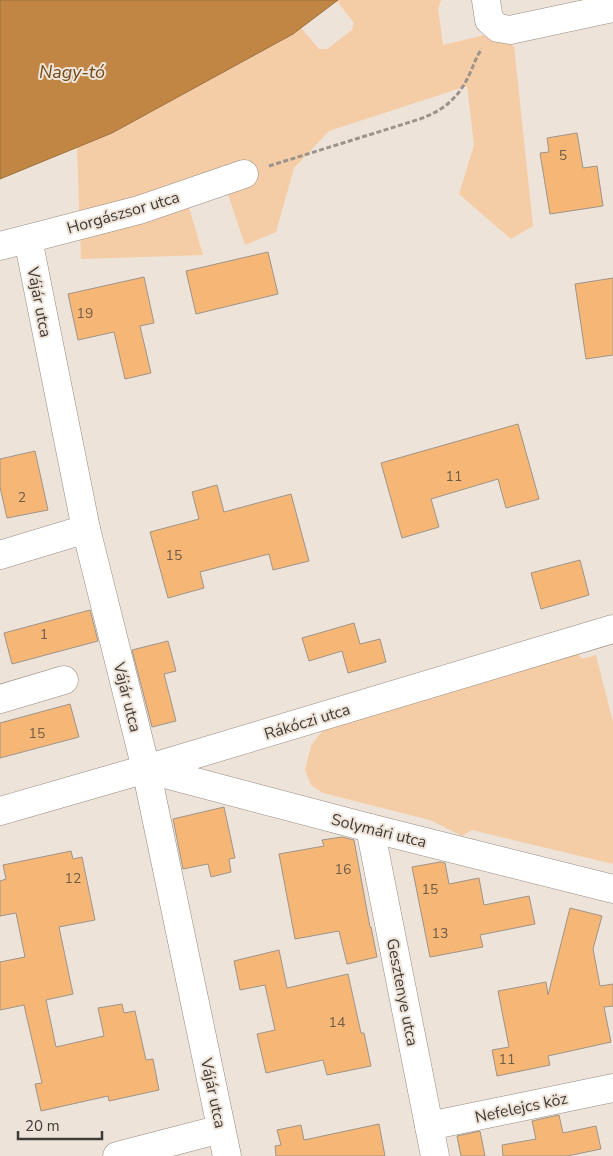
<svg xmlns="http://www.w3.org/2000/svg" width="613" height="1156" viewBox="0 0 613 1156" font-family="'Nunito Sans',sans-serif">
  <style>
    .green { fill: #f4cca5 }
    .water { fill: #c18644; stroke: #9a7040 }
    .building { fill: #f6b776; stroke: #9e948a }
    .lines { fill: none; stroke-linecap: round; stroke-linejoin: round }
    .minor-casing { stroke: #948a80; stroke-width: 29 }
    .path { stroke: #9b938c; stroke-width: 3; stroke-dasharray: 5 2.5; stroke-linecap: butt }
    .minor { stroke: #fff; stroke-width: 28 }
    .labels { text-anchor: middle; stroke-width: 4; stroke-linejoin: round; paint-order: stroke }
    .number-label { font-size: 14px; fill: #6e5b48 }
    .street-label { font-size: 16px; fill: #403c38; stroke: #eee3d8 }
    .water-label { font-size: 18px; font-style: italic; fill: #724918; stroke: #eee3d8 }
  </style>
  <rect width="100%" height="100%" fill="#eee3d8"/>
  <!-- green -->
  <g class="green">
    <path d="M338,0H441L438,9L443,45L489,34L514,46L533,226L511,239L459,194L474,145L467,86L329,131L294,168L276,232L245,245L220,171L182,183L203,255L81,259L77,147L112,133L293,34L301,28L319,49H327L352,30L354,23L337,1Z"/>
    <path d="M578,653L582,659L596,655L613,722V864L472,830L462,836L430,820L323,793L311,785L305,770L311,746L319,735L331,724Z"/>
  </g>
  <!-- water -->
  <path class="water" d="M0,0H338L293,34L112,133L0,179Z"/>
  <!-- building -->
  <g class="building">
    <path d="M577,133L583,168L597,166L603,206L550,214L540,153L549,152L547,138Z"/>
    <path d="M268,252L278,294L196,314L186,271Z"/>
    <path d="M144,277L154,323L140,326L151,373L125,379L114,332L78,340L68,294Z"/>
    <path d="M613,278V355L586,359L575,284Z"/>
    <path d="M518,424L539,499L506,508L498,479L431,499L439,527L402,538L381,463Z"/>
    <path d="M35,451L48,510L7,518L0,487V459Z"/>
    <path d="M217,485L224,512L291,494L309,561L273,570L269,554L200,572L204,588L168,598L150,532L199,519L192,492Z"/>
    <path d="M580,560L589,595L541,609L531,573Z"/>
    <path d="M90,610L98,641L12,664L4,633Z"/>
    <path d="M354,623L360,644L380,639L386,662L348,673L342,651L309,661L302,638Z"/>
    <path d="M168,641L176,671L164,674L176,721L152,727L132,650Z"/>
    <path d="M70,704L79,737L0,758V723Z"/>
    <path d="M224,807L235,858L229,859L231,872L211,877L208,864L183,869L173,819Z"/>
    <path d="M342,837L354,840L370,927H371L377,957L347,964L339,931L295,939L279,854L324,846L322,840Z"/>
    <path d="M71,851L73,859L82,857L95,920L59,927L73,994L46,1000L56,1047L104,1036L98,1008L122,1004L124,1013L135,1011L146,1060L153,1059L159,1090L109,1101L108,1096L41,1111L35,1084L42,1083L24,1005L0,1010V962L25,957L16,913L0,916V881L6,879L3,865Z"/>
    <path d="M440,862L445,863L449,884L479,878L484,905L529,896L535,924L480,935L483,947L430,957L412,867Z"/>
    <path d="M570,908L602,916L593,949L600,986L613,984V1006L604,1007L611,1042L548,1056L550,1065L497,1076L492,1050L509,1047L498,991L546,982L548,995Z"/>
    <path d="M279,950L287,988L348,974L361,1033H364L371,1066L327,1075L323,1060L266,1073L257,1034L275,1030L265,985L240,990L234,961Z"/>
    <path d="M559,1115L563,1133L596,1126L601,1149L567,1156H503L502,1145L536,1139L532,1121Z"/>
    <path d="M379,1124L385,1156H276L275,1146L281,1145L277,1130L301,1125L304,1140Z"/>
    <path d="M480,1131L485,1156H461L457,1136Z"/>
  </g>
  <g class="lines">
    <defs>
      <g id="minor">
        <path d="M486,0L489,20L498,28L510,30L613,8"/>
        <path d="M28,239L86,529L146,769L227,1156"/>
        <path d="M0,246L139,210L244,174"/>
        <path d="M0,555L86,529"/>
        <path d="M0,699L64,680"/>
        <path d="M146,769L370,828L613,889"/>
        <path d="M0,811L146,769L613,629"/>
        <path d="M370,828L435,1156"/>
        <path d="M429,1126L613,1088"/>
        <path d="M117,1156L221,1129"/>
      </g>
    </defs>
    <!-- minor casing -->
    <use href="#minor" class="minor-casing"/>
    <!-- path -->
    <path class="path" d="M269,166L420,119C444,110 459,98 470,73C474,65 476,56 482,49"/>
    <!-- minor -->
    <use href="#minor" class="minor"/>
  </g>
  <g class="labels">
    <!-- number labels -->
    <g class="number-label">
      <text x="563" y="160">5</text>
      <text x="85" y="318">19</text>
      <text x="454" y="481">11</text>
      <text x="22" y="502">2</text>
      <text x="174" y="560">15</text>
      <text x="44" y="639">1</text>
      <text x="37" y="738">15</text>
      <text x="343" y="874">16</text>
      <text x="73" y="883">12</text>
      <text x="430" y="894">15</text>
      <text x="440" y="938">13</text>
      <text x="337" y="1027">14</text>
      <text x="507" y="1064">11</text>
    </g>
    <!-- street labels -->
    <g class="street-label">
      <text transform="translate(123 212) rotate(-16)" y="6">Horgászsor utca</text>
      <text transform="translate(40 302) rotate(79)" y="6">Vájár utca</text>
      <text transform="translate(128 697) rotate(76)" y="6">Vájár utca</text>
      <text transform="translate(307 721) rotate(-17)" y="6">Rákóczi utca</text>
      <text transform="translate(379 830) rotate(14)" y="6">Solymári utca</text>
      <text transform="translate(403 992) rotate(79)" y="6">Gesztenye utca</text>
      <text transform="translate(214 1093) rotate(78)" y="6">Vájár utca</text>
      <text transform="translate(521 1107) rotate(-12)" y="6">Nefelejcs köz</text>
    </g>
    <!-- water labels -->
    <g class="water-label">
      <text x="72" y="78">Nagy-tó</text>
    </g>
  </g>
  <!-- scale -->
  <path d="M18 1131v8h84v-8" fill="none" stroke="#403c38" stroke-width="2.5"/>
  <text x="25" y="1131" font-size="15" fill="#403c38" stroke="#eee3d8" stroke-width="4" paint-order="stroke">20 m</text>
</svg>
